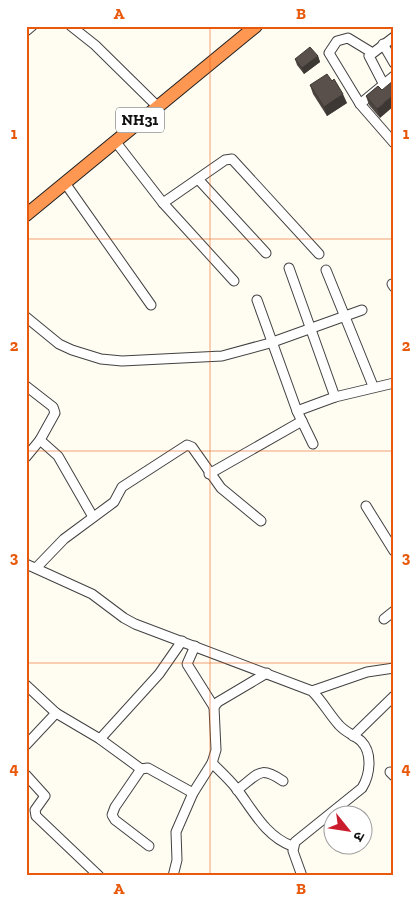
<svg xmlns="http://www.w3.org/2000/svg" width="420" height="902" viewBox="0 0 420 902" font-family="'Zilla Slab','Noto Sans Devanagari',serif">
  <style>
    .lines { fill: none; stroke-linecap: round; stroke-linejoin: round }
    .minor-casing { stroke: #424242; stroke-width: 11 }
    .highway-casing { stroke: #202020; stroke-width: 14 }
    .minor { stroke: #fff; stroke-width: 9 }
    .highway { stroke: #fe9751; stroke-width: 12 }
    .wall { fill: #4d4540 }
    .shaded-wall { fill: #3e3834 }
    .building { fill: #59504b; stroke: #3e3834 }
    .grid { fill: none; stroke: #e8590c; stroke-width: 1; stroke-opacity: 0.55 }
    .labels { text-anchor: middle; stroke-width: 5; stroke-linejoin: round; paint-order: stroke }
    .shield { fill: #fff; stroke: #575757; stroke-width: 1 }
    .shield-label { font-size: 15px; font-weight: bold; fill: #0f0f0f }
    .neatline { fill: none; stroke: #e8590c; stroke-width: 2 }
    .grid-label { font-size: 16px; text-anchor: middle; font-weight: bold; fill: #e8590c }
  </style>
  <rect width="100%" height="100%" fill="#fffcf2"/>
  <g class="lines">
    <defs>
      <g id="minor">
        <path d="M71,26L95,45L157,106"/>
        <path d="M26,31L32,26"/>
        <path d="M383,44L394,63"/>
        <path d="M371,52L348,38L337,41L329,53L360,104L394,143"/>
        <path d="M383,83L369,56L394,37"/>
        <path d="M360,104L394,76"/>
        <path d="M115,141L163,203L234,281"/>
        <path d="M198,179L266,253"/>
        <path d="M65,183L151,305"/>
        <path d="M163,203L225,160L232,159L319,254"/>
        <path d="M289,268L335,397"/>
        <path d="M326,270L373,386"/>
        <path d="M392,284L394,287"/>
        <path d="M257,300L297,411L313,444"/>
        <path d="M26,317L59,344L72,350L101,359L122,361L222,356L270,343L362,310"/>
        <path d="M26,386L53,407L55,413L40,440L26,457"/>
        <path d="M297,411L335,397L394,383"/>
        <path d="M40,440L58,456L93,517"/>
        <path d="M209,474L302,421"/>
        <path d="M366,506L394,551"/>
        <path d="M26,564L92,594L124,618L135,624L312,691C323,702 329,714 339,725C345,732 354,735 361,741C373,753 370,775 362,788L295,842L293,851L302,876"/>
        <path d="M36,568L64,539L114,502L122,487L187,445L192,447L221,488L261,521"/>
        <path d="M384,619L394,611"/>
        <path d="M195,646L187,664L214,707"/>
        <path d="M26,685L56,713L100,739L141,769"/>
        <path d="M312,691L367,672L394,668"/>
        <path d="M353,736L394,696"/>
        <path d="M100,739L159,674L182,641"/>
        <path d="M26,745L56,713"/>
        <path d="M212,763C220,771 229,779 236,788C253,810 265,836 292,846"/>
        <path d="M390,772L394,776"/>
        <path d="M26,775L45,796L35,810L36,816L99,876"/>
        <path d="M237,790C259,774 259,765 283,781"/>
        <path d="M149,846L115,820L112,815L115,807L141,769L148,768L193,793"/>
        <path d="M173,876L177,860L176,832L193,793L212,763L216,750L214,707L218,702L267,673"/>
      </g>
      <path id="highway" d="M26,215L256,26"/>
    </defs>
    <!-- minor casing -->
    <use href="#minor" class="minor-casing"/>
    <!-- highway casing -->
    <use href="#highway" class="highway-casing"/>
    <!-- minor -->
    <use href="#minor" class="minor"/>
    <!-- highway -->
    <use href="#highway" class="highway"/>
  </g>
  <!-- wall -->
  <g class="wall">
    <path d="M318,56L320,62L304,74L297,65L295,59Z"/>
    <path d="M310,85L347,103L327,116L313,94Z"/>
    <path d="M378,86L380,118L369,105L366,96Z"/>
  </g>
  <!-- shaded-wall -->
  <g class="shaded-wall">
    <path d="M318,56L320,62L304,74L302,68Z"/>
    <path d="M343,94L347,103L327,116L324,107Z"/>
    <path d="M394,94V106L380,118L377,109Z"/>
  </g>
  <!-- building -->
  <g class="building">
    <path d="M310,47L318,56L302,68L295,59Z"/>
    <path d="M327,74L332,81L334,79L343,94L324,107L310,85Z"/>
    <path d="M394,80V94L377,109L366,96L378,86L382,90Z"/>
  </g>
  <!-- grid -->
  <path class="grid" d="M210,26V876M26,239H394M26,451H394M26,663H394"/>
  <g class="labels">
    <!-- shield labels -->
    <rect class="shield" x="116" y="107.5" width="48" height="25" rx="4"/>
    <g class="shield-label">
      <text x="140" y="125">NH31</text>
    </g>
  </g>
  <!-- border -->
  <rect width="420" height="902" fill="none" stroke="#ffffff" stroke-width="55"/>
  <!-- north arrow -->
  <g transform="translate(348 830) rotate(120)"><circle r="24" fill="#ffffff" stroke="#9f9f9f"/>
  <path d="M0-4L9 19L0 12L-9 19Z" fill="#cb1c2d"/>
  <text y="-8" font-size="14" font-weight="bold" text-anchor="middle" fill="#0f0f0f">उ</text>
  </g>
  <rect x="28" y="28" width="364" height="846" class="neatline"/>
  <g class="grid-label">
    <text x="119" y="19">A</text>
    <text x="301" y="19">B</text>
    <text x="14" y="139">1</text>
    <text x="406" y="139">1</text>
    <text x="14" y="351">2</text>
    <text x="406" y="351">2</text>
    <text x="14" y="563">3</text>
    <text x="406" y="563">3</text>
    <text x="14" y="774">4</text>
    <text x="406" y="774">4</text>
    <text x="119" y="894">A</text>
    <text x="301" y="894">B</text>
  </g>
</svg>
